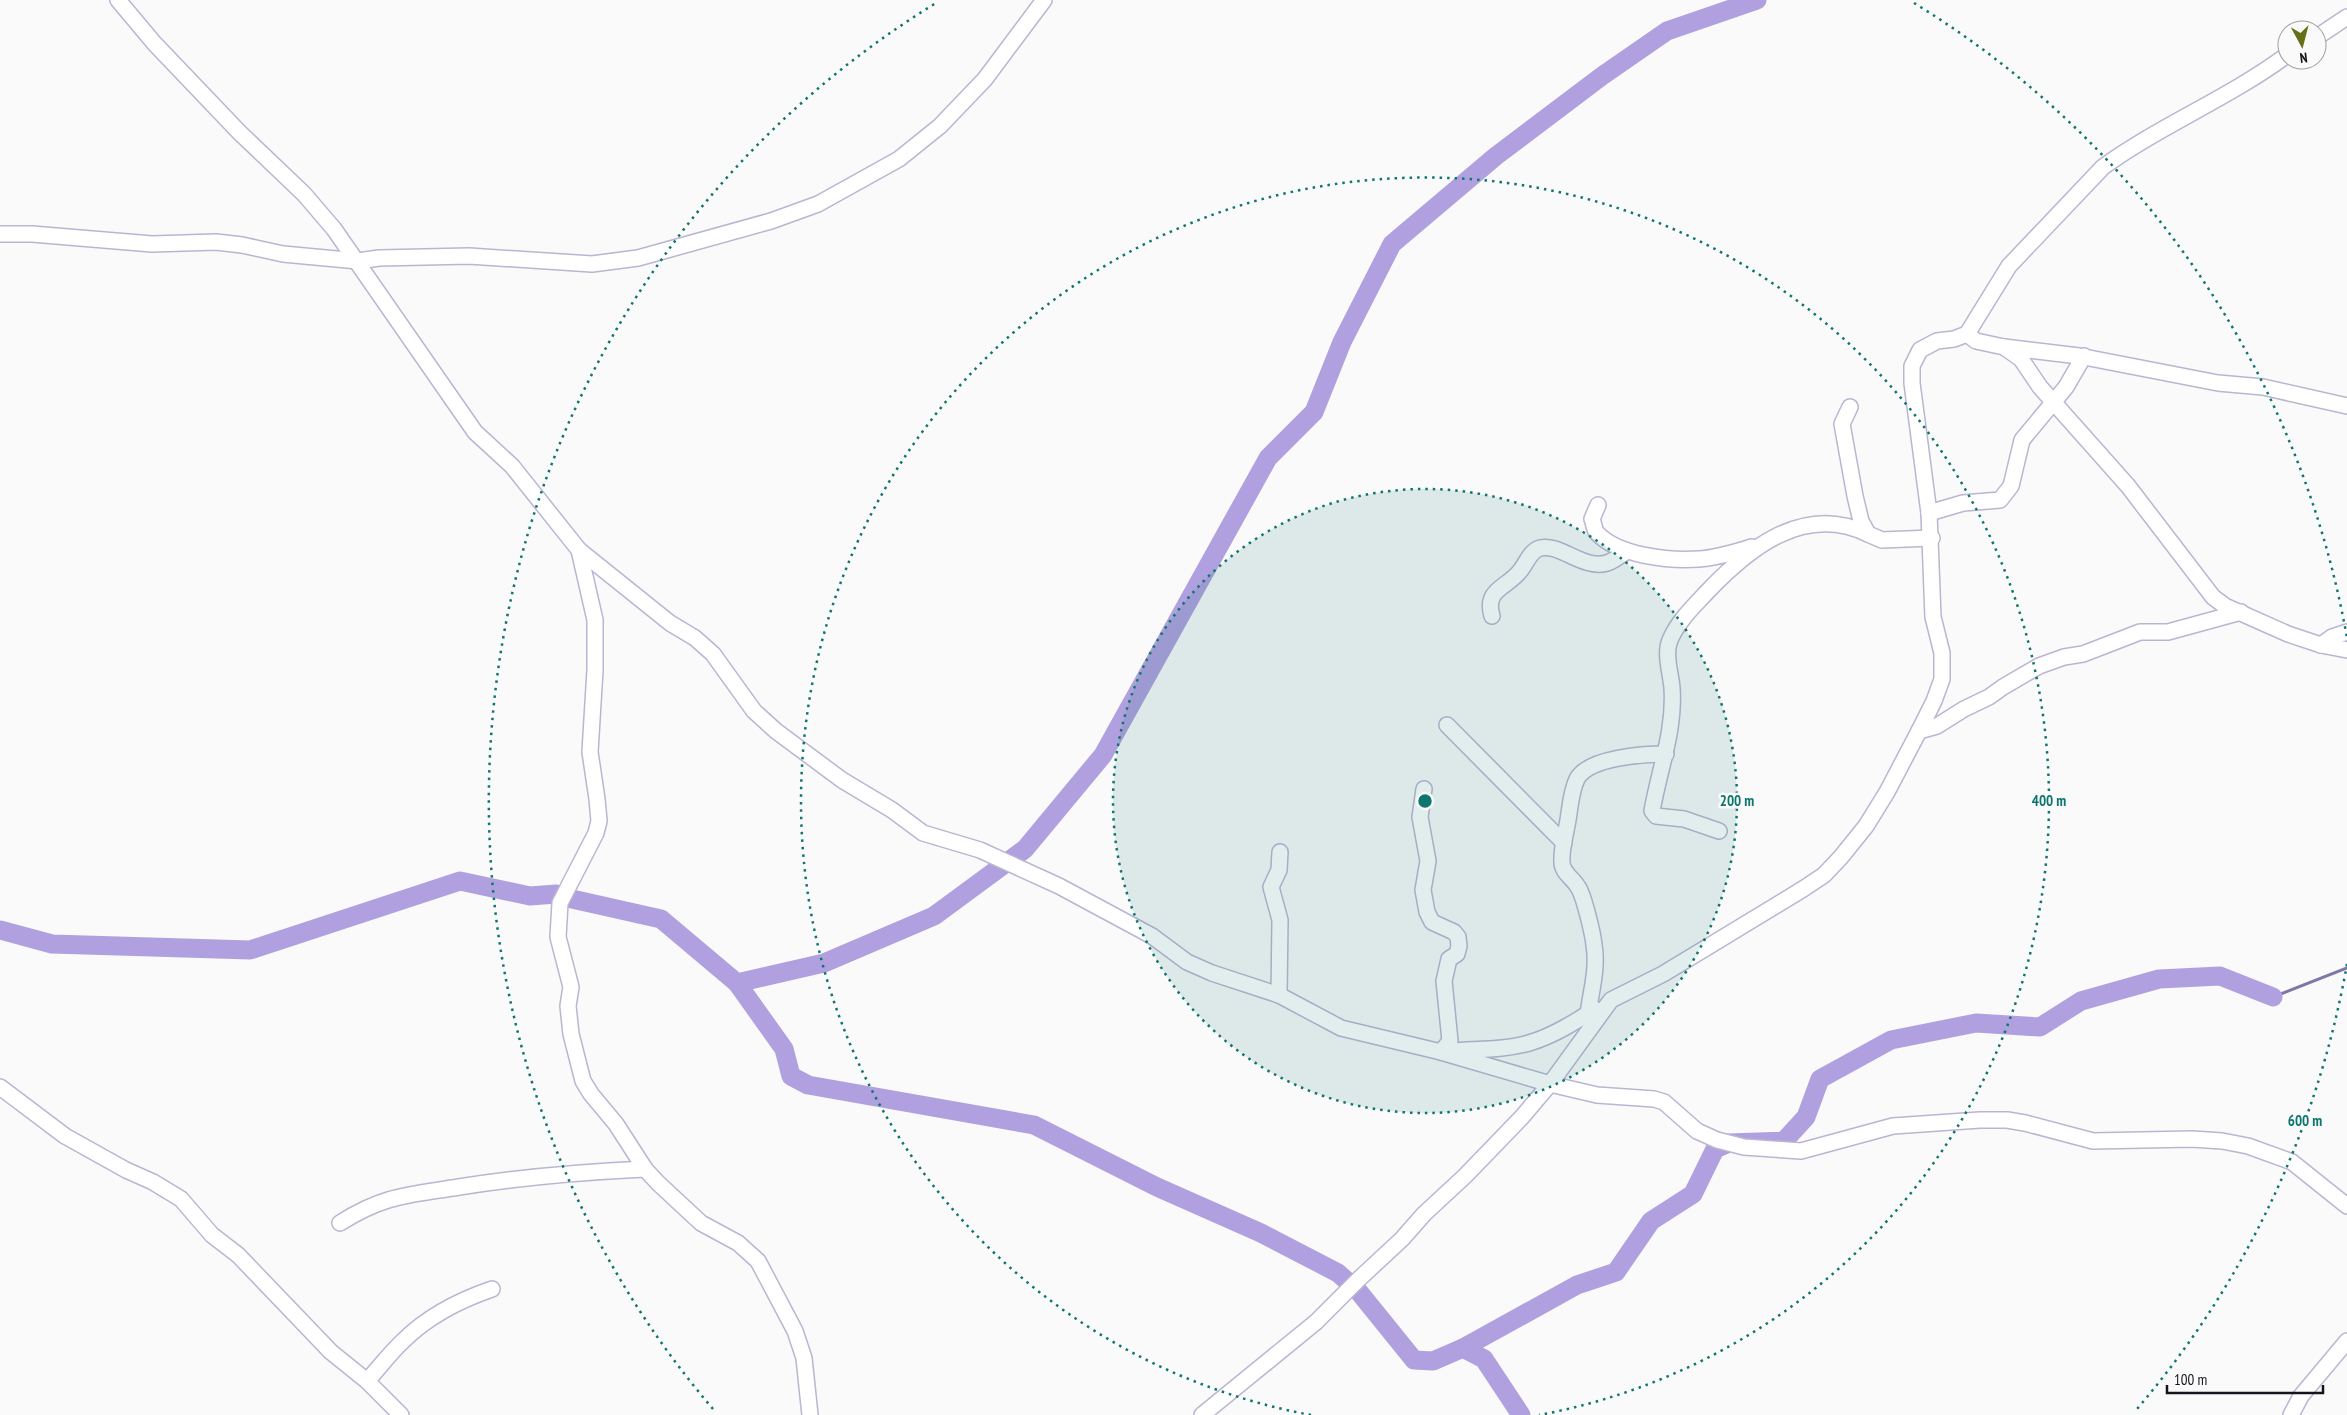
<svg xmlns="http://www.w3.org/2000/svg" width="2347" height="1415" viewBox="0 0 2347 1415" font-family="'PT Sans Narrow',sans-serif">
  <style>
    .lines { fill: none; stroke-linecap: round; stroke-linejoin: round }
    .stream { stroke: #8276a5; stroke-width: 3 }
    .river { stroke: #b0a0df; stroke-width: 19 }
    .minor-casing { stroke: #bbb5d2; stroke-width: 18 }
    .minor { stroke: #fff; stroke-width: 15 }
    .ring { fill: none; stroke: #0f766e; stroke-width: 2.5; stroke-dasharray: 2.5 5 }
    .centre { fill: #0f766e; stroke: #fafafa; stroke-width: 2.5 }
    .ring-label { font-size: 15px; text-anchor: middle; font-weight: bold; fill: #0f766e; stroke: #fafafa; stroke-width: 5; stroke-linejoin: round; paint-order: stroke }
  </style>
  <rect width="100%" height="100%" fill="#fafafa"/>
  <g class="lines">
    <!-- stream -->
    <path class="stream" d="M2273,997L2347,968"/>
    <!-- river -->
    <g class="river">
      <path d="M572,899L661,919L737,983L784,1049L791,1076L808,1085L1034,1125L1157,1187L1261,1233L1338,1273L1359,1292L1414,1360L1433,1361L1463,1348L1484,1359L1521,1415"/>
      <path d="M0,930L52,944L250,950L460,881L530,896L556,894"/>
      <path d="M737,983L824,963L934,916L1025,849L1103,755L1268,458L1314,412L1342,342L1392,244L1496,156L1602,76L1667,31L1757,0"/>
      <path d="M1463,1348L1577,1285L1616,1272L1651,1221L1693,1194L1715,1149L1729,1143L1784,1141L1806,1117L1820,1079L1891,1040L1976,1023L2040,1027L2081,1001L2159,979L2220,976L2273,997"/>
    </g>
    <defs>
      <g id="minor">
        <path d="M118,0L154,43L239,132L304,194L334,229L475,432L512,466L579,550L595,620V670L590,752L597,799L599,821L596,833L560,903L558,937L571,987L568,1006L571,1034L583,1081L591,1094L616,1124L645,1169L658,1183L701,1223L738,1243L758,1261L795,1331L804,1358L810,1415"/>
        <path d="M2317,37L2347,17"/>
        <path d="M0,234H32L152,244L216,242L242,245L283,254L358,261L379,258L469,256L592,264L638,258L771,221L818,204L899,159L940,126L985,79L1044,0"/>
        <path d="M1967,334L1976,341L2004,347L2079,356L2218,383L2263,387L2347,406"/>
        <path d="M2004,347L2021,359L2040,387L2128,486L2213,597L2225,606L2288,634L2321,645L2347,650"/>
        <path d="M1850,407L1842,424L1855,496L1861,521L1868,534L1882,540L1932,538"/>
        <path d="M1598,505L1592,519C1594,523 1594,530 1597,533C1618,556 1670,561 1699,559C1717,558 1735,552 1752,547"/>
        <path d="M1929,513L1963,503L2000,500L2011,486L2022,440L2066,387L2084,356"/>
        <path d="M579,550L670,623L695,638L713,654L754,711L776,731L842,780L892,810L923,833L980,850L1059,886L1152,936L1187,962L1212,973L1279,995L1341,1028L1441,1052L1550,1084L1597,1095L1654,1099L1664,1102L1697,1131L1717,1140L1744,1147L1801,1151L1893,1126L1980,1120H2007L2025,1123L2093,1141L2192,1139L2222,1141L2248,1146L2292,1162L2347,1206"/>
        <path d="M1492,616C1484,589 1507,588 1520,571C1526,564 1530,551 1540,548C1560,543 1583,570 1607,563C1614,561 1621,555 1627,551"/>
        <path d="M2321,645L2332,637L2347,632"/>
        <path d="M1447,725L1564,843"/>
        <path d="M1919,731L1937,726L1964,709L1989,697L2003,687L2039,666L2064,657L2083,654L2140,632H2168L2241,612"/>
        <path d="M1424,789L1420,817L1428,861L1423,890L1427,912L1432,922L1454,932L1458,937L1459,946L1457,954L1449,959L1444,981L1450,1041L1441,1052"/>
        <path d="M1719,831L1684,819L1656,816L1652,811C1659,770 1675,731 1672,688C1671,674 1664,654 1670,640C1678,621 1693,607 1707,592C1749,548 1804,503 1868,534"/>
        <path d="M1279,995L1280,920L1271,887L1279,870L1280,852"/>
        <path d="M1588,1014C1591,991 1598,968 1594,945C1593,934 1584,896 1578,887C1573,878 1562,873 1562,862C1561,849 1566,833 1568,820C1570,808 1571,791 1577,779C1589,757 1645,754 1666,754"/>
        <path d="M1452,1051C1478,1049 1505,1050 1529,1043C1553,1036 1575,1022 1595,1009"/>
        <path d="M0,1087L65,1136L126,1170L153,1182L181,1199L212,1235L238,1255L331,1352L367,1381L401,1415"/>
        <path d="M340,1223C384,1195 409,1195 459,1187C522,1177 581,1172 645,1169"/>
        <path d="M367,1381C379,1368 390,1353 403,1341C427,1317 460,1300 492,1289"/>
        <path d="M1202,1415L1316,1322L1360,1278L1402,1239L1424,1214L1465,1176L1522,1117L1550,1084L1611,1000L1663,974L1803,889L1824,875L1841,857L1866,826L1887,792L1919,731L1934,701L1942,679V653L1933,617L1929,513L1912,383V366L1920,350L1937,341L1954,339L1967,334L2009,266L2103,167C2161,125 2229,98 2287,55"/>
        <path d="M2291,1415L2301,1396L2347,1341"/>
      </g>
    </defs>
    <!-- minor casing -->
    <use href="#minor" class="minor-casing"/>
    <!-- minor -->
    <use href="#minor" class="minor"/>
  </g>
  <!-- distance rings -->
  <circle cx="1425" cy="801" r="312" fill="#0f766e" fill-opacity=".12"/>
  <g class="ring">
    <circle cx="1425" cy="801" r="312"/>
    <path d="M1311 1415A624 624 0 1 1 1539 1415"/>
    <path d="M2347 964A936 936 0 0 1 2137 1409M713 1409A936 936 0 0 1 936 3M1914 3A936 936 0 0 1 2347 638"/>
  </g>
  <circle cx="1425" cy="801" r="8" class="centre"/>
  <g class="ring-label">
    <text x="1737" y="806">200 m</text>
    <text x="2049" y="806">400 m</text>
    <text x="2305" y="1126">600 m</text>
  </g>
  <!-- north arrow -->
  <g transform="translate(2302 45) rotate(173)"><circle r="24" fill="#fafafa" stroke="#9f9ea2"/>
  <path d="M0-4L9 19L0 12L-9 19Z" fill="#667019"/>
  <text y="-8" font-size="14" font-weight="bold" text-anchor="middle" fill="#16131d">N</text>
  </g>
  <!-- scale -->
  <path d="M2167 1385v8h156v-8" fill="none" stroke="#16131d" stroke-width="2.5"/>
  <text x="2174" y="1385" font-size="15" fill="#16131d" stroke="#fafafa" stroke-width="4" paint-order="stroke">100 m</text>
</svg>
